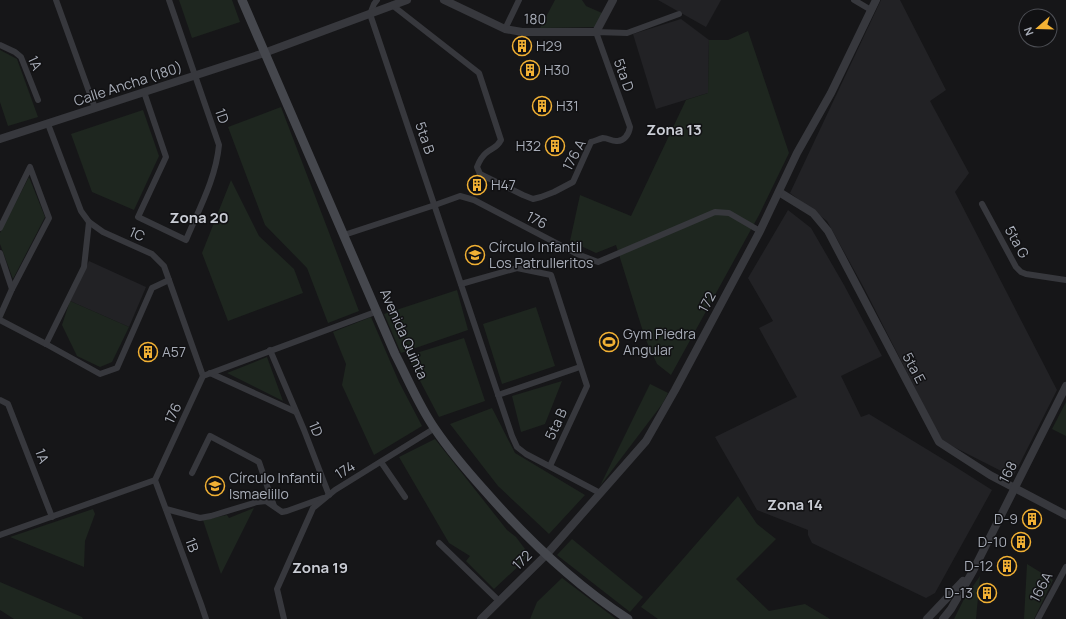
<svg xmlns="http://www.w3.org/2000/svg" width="1066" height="619" viewBox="0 0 1066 619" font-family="Manrope,sans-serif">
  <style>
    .built { fill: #222225 }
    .green { fill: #1e261f }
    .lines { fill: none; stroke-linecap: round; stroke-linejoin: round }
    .minor { stroke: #37383d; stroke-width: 6 }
    .tertiary { stroke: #37383d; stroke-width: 8 }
    .secondary { stroke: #45474d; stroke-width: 9 }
    .labels { text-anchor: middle; stroke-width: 3; stroke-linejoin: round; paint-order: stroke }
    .street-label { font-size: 14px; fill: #a8adb8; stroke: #111113 }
    .poi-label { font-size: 14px; fill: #a8adb8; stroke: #111113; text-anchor: start }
    .neighbourhood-label { font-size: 15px; font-weight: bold; fill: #c9ccd4; stroke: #111113 }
  </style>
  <rect width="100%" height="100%" fill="#161618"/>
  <!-- built -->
  <g class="built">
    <path d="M658,0H721L706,27Z"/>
    <path d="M881,0H900L946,90L930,101L969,173L955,192L1057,390L1013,477L942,441L864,288L827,221L790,193Z"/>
    <path d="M681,19L709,40L708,93L656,109L633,34Z"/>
    <path d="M788,210L811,228L844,285L882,356L841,376L861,417L869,414L951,464L992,490L935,593L926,598L812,543L808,535V530L757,510L715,437L797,397L759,328L773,321L748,278Z"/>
    <path d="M89,261L146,287L129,327L70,301Z"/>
  </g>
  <!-- green -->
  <g class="green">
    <path d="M179,0H232L240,22L192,38Z"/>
    <path d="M555,0H582L586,6L602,13L595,27L540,28Z"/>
    <path d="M748,31L789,153L759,215L671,375L657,364L645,338L616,245L596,253L570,241L580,195L631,216L686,100L708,93L709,40H728Z"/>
    <path d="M0,50L17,59L38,117L8,126L0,102Z"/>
    <path d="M281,107L359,311L328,323L307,268L265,225L228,127Z"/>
    <path d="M143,110L159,156L134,210L92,192L71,134Z"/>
    <path d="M29,177L45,217L13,279L0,244V233Z"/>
    <path d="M231,180L259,236L294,269L303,293L228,321L202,253Z"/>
    <path d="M457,290L468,330L401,353L384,314Z"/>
    <path d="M70,301L129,327L112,362L100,367L77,356L62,325Z"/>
    <path d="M536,307L555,366L502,384L483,324Z"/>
    <path d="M371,317L399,382L422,426L374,455L342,385L346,364L333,332Z"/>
    <path d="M464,338L485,401L439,417L407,356Z"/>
    <path d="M267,357L283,401L227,373Z"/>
    <path d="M562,381L545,424L521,432L512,396Z"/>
    <path d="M650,384L668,393L663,403L600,486Z"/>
    <path d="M1066,402V436L1052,429Z"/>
    <path d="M492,408L515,453L585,495L549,534L498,486L450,424Z"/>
    <path d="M435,439L507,530L516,537L528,553L523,562L494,589L466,561L470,556L449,543L399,457Z"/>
    <path d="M738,496L757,524L776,539L736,579L769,611L805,604L830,619H658L641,607Z"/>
    <path d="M254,508L221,574L203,520L227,515L229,518Z"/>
    <path d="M93,509L95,514L85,541L84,567L10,537Z"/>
    <path d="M572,539L643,597L630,612L557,555Z"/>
    <path d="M1027,564L1053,580L1034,619H1024Z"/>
    <path d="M980,576L976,619H954L964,599Z"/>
    <path d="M562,578L616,619H530L537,602Z"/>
    <path d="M0,582L82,617L83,619H14L0,610Z"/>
  </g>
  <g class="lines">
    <!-- minor -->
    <g class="minor">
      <path d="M56,0L95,108"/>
      <path d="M377,0L374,4L370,14L512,436L517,447L526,454L600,493"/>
      <path d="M854,0L871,10"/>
      <path d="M392,5L479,73L501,140C496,149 493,147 486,153C481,157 479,162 477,167L480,174L523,195L533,199L541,197L554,192L573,182L591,142C595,141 599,139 603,138C608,138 611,141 616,141C624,142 629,134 630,127L596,32L627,33L679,14"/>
      <path d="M505,29L519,0"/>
      <path d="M0,45L15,52L21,57L38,100"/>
      <path d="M144,92L166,157L138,217L186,240C199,209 216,178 219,145L169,0"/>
      <path d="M48,124L81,211L89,222L103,232L152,254L164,266L203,376"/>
      <path d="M982,204L1016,267L1021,272L1026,274L1066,280"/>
      <path d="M0,228L30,167L49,218L12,289L0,316"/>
      <path d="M344,235L435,205L460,196L474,200L577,254L598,262L715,212L729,213L760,231"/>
      <path d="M0,253L12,289"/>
      <path d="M461,284L517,268L551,275L587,386L550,466"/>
      <path d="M0,320L46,344L100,374L117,368L152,288L169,280"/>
      <path d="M46,344L84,267L89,222"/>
      <path d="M270,350L304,430L329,495"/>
      <path d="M210,373L296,412"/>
      <path d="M498,395L580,367"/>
      <path d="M0,400L8,404L52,517"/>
      <path d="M381,462L405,497"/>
      <path d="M192,473L210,436L259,462L274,506"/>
      <path d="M155,480L201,604L206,619"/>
      <path d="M166,509L200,518L211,516L257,502L266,501L282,512L287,511L323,498"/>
      <path d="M0,535L155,480L203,376L378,311"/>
      <path d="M439,543L499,601"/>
      <path d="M284,619L277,589L313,508L335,490L435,428"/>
      <path d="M1038,619L1066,567"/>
    </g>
    <!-- tertiary -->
    <g class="tertiary">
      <path d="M444,0L505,29L522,32H596L613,0"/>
      <path d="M0,139L264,53L407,0"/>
      <path d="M779,192L813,213L828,231L939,442L990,475L1066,515"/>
      <path d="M481,619L546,555L646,441L675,390L760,231L797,153L831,93L876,0"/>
      <path d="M927,619L963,581"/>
      <path d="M943,619L951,609L973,571L1066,386"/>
    </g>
    <!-- secondary -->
    <path class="secondary" d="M242,0L395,354C408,379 419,406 435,429C450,451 468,472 486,492C528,540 574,584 628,619"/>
  </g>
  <!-- icons -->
  <defs>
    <symbol id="building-ring" viewBox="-11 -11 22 22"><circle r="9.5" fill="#111113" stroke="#f2b134" stroke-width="1.5"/><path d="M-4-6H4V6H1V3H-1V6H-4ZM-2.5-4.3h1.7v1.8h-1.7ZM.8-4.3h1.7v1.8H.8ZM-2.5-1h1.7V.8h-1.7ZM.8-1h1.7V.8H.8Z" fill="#f2b134"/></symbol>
    <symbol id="school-ring" viewBox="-11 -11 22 22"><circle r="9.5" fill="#111113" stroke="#f2b134" stroke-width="1.5"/><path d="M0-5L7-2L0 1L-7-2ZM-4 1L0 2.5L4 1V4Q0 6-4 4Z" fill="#f2b134"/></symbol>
    <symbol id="stadium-ring" viewBox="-11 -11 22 22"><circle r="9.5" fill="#111113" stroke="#f2b134" stroke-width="1.5"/><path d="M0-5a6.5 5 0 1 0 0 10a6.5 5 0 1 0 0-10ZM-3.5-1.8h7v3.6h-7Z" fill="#f2b134"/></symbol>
  </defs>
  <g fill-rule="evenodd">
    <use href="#building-ring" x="511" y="35" width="22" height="22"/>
    <use href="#building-ring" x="519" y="59" width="22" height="22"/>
    <use href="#building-ring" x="531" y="95" width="22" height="22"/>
    <use href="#building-ring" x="544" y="135" width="22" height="22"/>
    <use href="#building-ring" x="466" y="174" width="22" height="22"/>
    <use href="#school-ring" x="464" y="244" width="22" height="22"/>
    <use href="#stadium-ring" x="598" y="331" width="22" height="22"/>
    <use href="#building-ring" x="137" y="341" width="22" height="22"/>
    <use href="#school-ring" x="204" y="475" width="22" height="22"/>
    <use href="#building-ring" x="1021" y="508" width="22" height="22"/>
    <use href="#building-ring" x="1010" y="531" width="22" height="22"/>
    <use href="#building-ring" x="996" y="555" width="22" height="22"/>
    <use href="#building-ring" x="976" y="582" width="22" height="22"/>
  </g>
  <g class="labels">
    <!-- street labels -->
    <g class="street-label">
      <text transform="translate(535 19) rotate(1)" y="5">180</text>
      <text transform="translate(35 63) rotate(66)" y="5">1A</text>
      <text transform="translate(624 75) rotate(70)" y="5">5ta D</text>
      <text transform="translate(128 84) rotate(-18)" y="5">Calle Ancha (180)</text>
      <text transform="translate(222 116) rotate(71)" y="5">1D</text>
      <text transform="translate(425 138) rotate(71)" y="5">5ta B</text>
      <text transform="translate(574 155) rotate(-62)" y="5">176 A</text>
      <text transform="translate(537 220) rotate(28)" y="5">176</text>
      <text transform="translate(137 234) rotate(24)" y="5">1C</text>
      <text transform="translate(1017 242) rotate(61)" y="5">5ta G</text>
      <text transform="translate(707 302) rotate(-62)" y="5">172</text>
      <text transform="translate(404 334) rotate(66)" y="5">Avenida Quinta</text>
      <text transform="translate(914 368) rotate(62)" y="5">5ta E</text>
      <text transform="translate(173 413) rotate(-65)" y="5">176</text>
      <text transform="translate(556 424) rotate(-65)" y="5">5ta B</text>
      <text transform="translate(316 429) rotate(68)" y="5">1D</text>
      <text transform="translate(42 456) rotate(69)" y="5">1A</text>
      <text transform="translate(345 470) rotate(-32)" y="5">174</text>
      <text transform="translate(1008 472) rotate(-62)" y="5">168</text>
      <text transform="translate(192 545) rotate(70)" y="5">1B</text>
      <text transform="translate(522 560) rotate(-45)" y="5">172</text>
      <text transform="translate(1041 587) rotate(-62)" y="5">166A</text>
    </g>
    <!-- poi labels -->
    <g class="poi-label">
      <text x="536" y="51">H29</text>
      <text x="544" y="75">H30</text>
      <text x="556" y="111">H31</text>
      <text x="541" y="151" text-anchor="end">H32</text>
      <text x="491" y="190">H47</text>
      <text x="489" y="252">Círculo Infantil<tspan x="489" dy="16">Los Patrulleritos</tspan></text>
      <text x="623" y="339">Gym Piedra<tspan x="623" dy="16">Angular</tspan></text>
      <text x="162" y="357">A57</text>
      <text x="229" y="483">Círculo Infantil<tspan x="229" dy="16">Ismaelillo</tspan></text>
      <text x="1018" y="524" text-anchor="end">D-9</text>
      <text x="1007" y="547" text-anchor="end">D-10</text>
      <text x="993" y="571" text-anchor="end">D-12</text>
      <text x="973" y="598" text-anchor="end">D-13</text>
    </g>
    <!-- neighbourhood labels -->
    <g class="neighbourhood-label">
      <text x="674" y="135">Zona 13</text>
      <text x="199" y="223">Zona 20</text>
      <text x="795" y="510">Zona 14</text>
      <text x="320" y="573">Zona 19</text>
    </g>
  </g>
  <!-- north arrow -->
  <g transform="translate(1038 28) rotate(250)"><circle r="19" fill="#111113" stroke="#4d4f55"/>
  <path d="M0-3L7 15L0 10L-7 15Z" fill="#f2b134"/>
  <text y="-6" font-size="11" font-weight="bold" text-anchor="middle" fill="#a8adb8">N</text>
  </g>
</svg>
